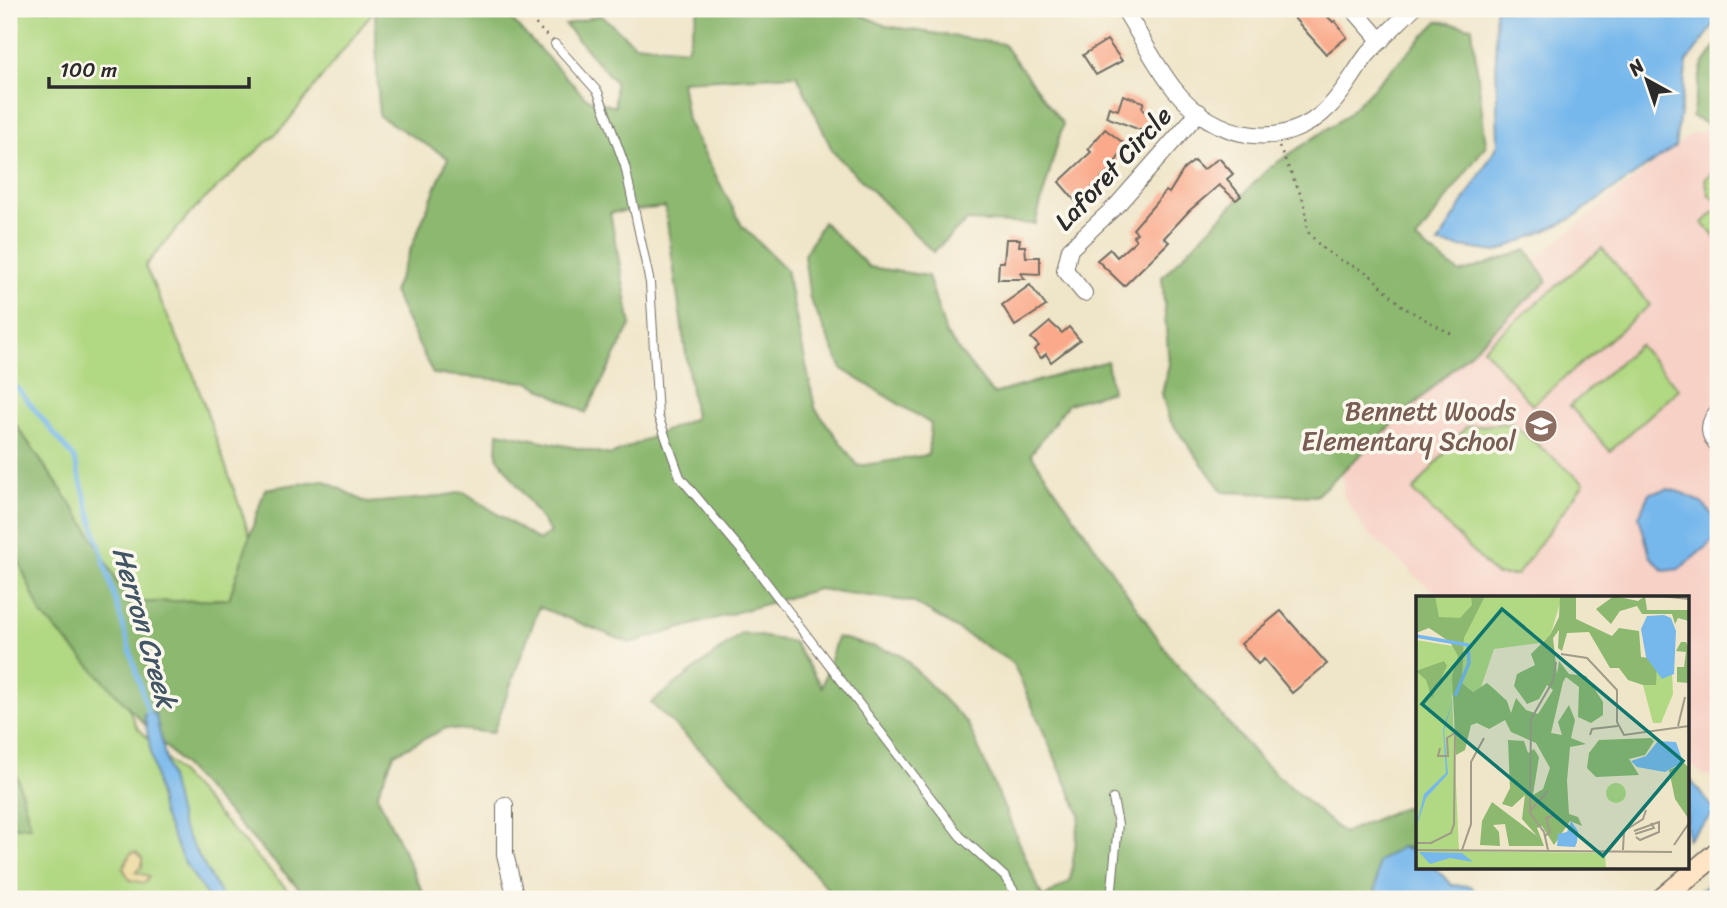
<svg xmlns="http://www.w3.org/2000/svg" width="1727" height="908" viewBox="0 0 1727 908" font-family="Sriracha,sans-serif">
  <style>
    .built { fill: #f7d1c6 }
    .green { fill: #b1d882; stroke: #6e8256; stroke-width: 2 }
    .forest { fill: #8cb870; stroke: #5c724e; stroke-width: 2 }
    .sand { fill: #eeda9e; stroke: #8c8264; stroke-width: 2 }
    .water { fill: #77b8ec; stroke: #51728c; stroke-width: 2 }
    .lines { fill: none; stroke-linecap: round; stroke-linejoin: round }
    .stream { stroke: #77b8ec; stroke-width: 4.5 }
    .building { fill: #faaa8b }
    .lane-casing { stroke: #706c62; stroke-width: 10 }
    .street-casing { stroke: #706c62; stroke-width: 18 }
    .secondary-casing { stroke: #706c62; stroke-width: 24 }
    .path { stroke: #706c62; stroke-width: 2.5; stroke-dasharray: 2 5; stroke-linecap: butt }
    .lane { stroke: #fff; stroke-width: 8 }
    .street { stroke: #fff; stroke-width: 16 }
    .secondary { stroke: #ffe4c6; stroke-width: 21 }
    .labels { text-anchor: middle; stroke-width: 7; stroke-linejoin: round; paint-order: stroke }
    .street-label { font-size: 26px; fill: #2b2b2b; stroke: #fbf7ec }
    .education-label { font-size: 26px; fill: #785e54; stroke: #fbf7ec; text-anchor: end }
    .water-label { font-size: 28px; font-style: italic; fill: #425565; stroke: #fbf7ec }
    .inset-river { fill: none; stroke: #77b8ec; stroke-width: 3.5 }
    .inset-road { fill: none; stroke: #a19b89; stroke-width: 2 }
    .view { fill: #0f766e; fill-opacity: 0.15; stroke: #0f766e; stroke-width: 3.5 }
    .inset-edge { fill: none; stroke: #2b2b2b; stroke-width: 3.5 }
  </style>
  <rect width="100%" height="100%" fill="#fbf7ec"/>
  <filter id="ink" filterUnits="userSpaceOnUse"><feTurbulence type="fractalNoise" baseFrequency=".0143" numOctaves="2"/><feDisplacementMap in="SourceGraphic" scale="14" xChannelSelector="R" yChannelSelector="G"/><feConvolveMatrix kernelMatrix="1 2 1 2 8 2 1 2 1" color-interpolation-filters="sRGB"/></filter>
  <filter id="wash" filterUnits="userSpaceOnUse"><feTurbulence type="fractalNoise" baseFrequency=".00686" numOctaves="4" result="noise"/><feDisplacementMap in="SourceGraphic" scale="28" xChannelSelector="R" yChannelSelector="G"/><feGaussianBlur stdDeviation="1.57" result="paint"/><feColorMatrix in="noise" values="0 0 0 0 0 0 0 0 0 0 0 0 0 0 0 0 0 1.4 0 .05"/><feComposite in="paint" operator="in"/></filter>
  <g filter="url(#wash)">
    <rect width="100%" height="100%" fill="#efe5c8"/>
    <!-- built -->
    <path class="built" d="M1718,128V778L1703,775L1687,761V598H1447L1429,588L1365,530L1343,495V459L1532,262L1689,135Z"/>
    <!-- green -->
    <g class="green">
      <path d="M9,9H375L284,126L194,209L145,266L192,370L250,536L229,599L129,603L87,527L9,415Z"/>
      <path d="M1718,167V201L1709,195L1705,179Z"/>
      <path d="M1718,208V241L1703,223Z"/>
      <path d="M1602,248L1650,305L1532,405L1483,348Z"/>
      <path d="M1639,345L1679,389L1610,451L1570,406Z"/>
      <path d="M1511,423L1584,483L1517,575H1496L1413,491L1466,427Z"/>
      <path d="M9,446L137,727L296,899H9Z"/>
    </g>
    <!-- forest -->
    <g class="forest">
      <path d="M375,9H501L586,98L615,107V82L565,25L601,15L634,44L687,49L698,10L703,9H848L886,26L1003,44L1063,124L1035,224L966,221L933,252L833,152L797,75L681,81L687,120L742,226L786,269L815,408L858,466L928,455L931,424L842,369L810,299L804,255L823,222L869,267L928,276L946,334L993,394L1107,361L1112,391L1068,404L1031,454L1170,656L1261,761L1343,833L1404,807L1417,813V849L1401,847L1378,862L1375,899H836L744,791L651,703L742,633L793,642L822,687L837,637L900,654L968,724L1043,898L1070,881L1080,814L1013,663L913,602L818,589L630,643L539,607L493,733L446,728L394,754L377,795L426,899H309L41,614L9,538V415L87,527L129,603L229,599L265,489L323,480L367,503L429,498L464,492L539,541L550,532L497,456L498,432L611,455L695,418L665,207L610,213L631,325L586,413L529,382L433,374L393,292L448,158L379,116Z"/>
      <path d="M1438,21L1472,27L1486,145L1416,240L1460,273L1527,250L1547,281L1316,496L1223,492L1169,419L1162,394L1169,364L1162,277L1269,168L1346,116Z"/>
      <path d="M1718,43V131L1692,116L1702,66Z"/>
      <path d="M9,748L31,826L13,827L9,822Z"/>
    </g>
    <!-- sand -->
    <path class="sand" d="M136,852L142,858V867L135,872L149,876L145,883L130,880L123,868L131,853Z"/>
    <!-- water -->
    <g class="water">
      <path d="M1495,9H1718V20L1687,62L1675,147L1569,220L1497,252L1438,244L1498,145Z"/>
      <path d="M1668,489C1694,495 1718,508 1718,537L1679,569L1664,571L1650,556L1639,516L1649,493Z"/>
      <path d="M155,713L181,825L223,899H209L183,860L162,813L144,714Z"/>
      <path d="M1687,776L1716,812L1687,839Z"/>
      <path d="M1401,847L1417,853V868H1435L1452,885L1471,886L1480,899H1375L1378,862Z"/>
      <path d="M1718,878V899H1688Z"/>
    </g>
    <g class="lines">
      <!-- stream -->
      <path class="stream" d="M9,382L19,390L74,458L150,719"/>
    </g>
    <g id="blocks">
      <!-- building -->
      <g class="building">
        <path d="M1286,9H1320L1333,22L1335,21L1347,37L1326,54Z"/>
        <path d="M1107,40L1122,61L1096,75L1083,55Z"/>
        <path d="M1123,95L1144,102L1142,107L1146,114L1153,117L1148,133L1106,117L1109,107L1118,110Z"/>
        <path d="M1105,129L1126,145L1111,169L1077,203L1059,182L1091,152L1088,149Z"/>
        <path d="M1219,158L1233,174L1227,179L1241,196L1236,200L1219,185L1189,211L1164,238L1169,242L1124,286L1097,260L1110,249L1117,257L1136,240L1133,236L1137,233L1133,229L1166,191L1169,193L1184,169L1194,161L1203,170Z"/>
        <path d="M1006,239H1020L1019,246H1025L1026,257H1040V274L1020,273L1025,279H998L999,262H1004Z"/>
        <path d="M1030,285L1046,306L1015,326L1002,305Z"/>
        <path d="M1050,322L1062,333L1069,327L1080,340L1051,362L1046,354L1041,358L1034,350L1039,346L1031,338Z"/>
        <path d="M1281,611L1327,664L1292,693L1264,659L1258,664L1241,644Z"/>
      </g>
    </g>
  </g>
  <g filter="url(#ink)">
    <use href="#blocks" fill-opacity="0" stroke="#706c62" stroke-width="2"/>
    <g class="lines">
      <defs>
        <g id="lane">
          <path d="M555,44L598,92L625,166L650,283L658,416L680,477L747,557L960,836L1005,877L1019,899"/>
          <path d="M1718,406C1703,419 1701,437 1718,450"/>
          <path d="M1111,899L1118,824L1113,799"/>
        </g>
        <g id="street">
          <path d="M1124,9C1141,36 1155,65 1175,90C1214,139 1283,154 1329,107C1345,91 1354,72 1367,55C1381,39 1397,24 1412,9"/>
          <path d="M1353,9L1381,41"/>
          <path d="M1084,293L1065,270L1070,249L1118,204L1199,112"/>
          <path d="M505,805V854L516,899"/>
        </g>
        <path id="secondary" d="M1662,899L1718,852"/>
      </defs>
      <!-- lane casing -->
      <use href="#lane" class="lane-casing"/>
      <!-- street casing -->
      <use href="#street" class="street-casing"/>
      <!-- secondary casing -->
      <use href="#secondary" class="secondary-casing"/>
      <!-- path -->
      <g class="path">
        <path d="M521,9L547,36"/>
        <path d="M1279,147L1304,202L1308,232L1321,247L1338,259L1368,273L1403,307L1455,336"/>
      </g>
      <!-- lane -->
      <use href="#lane" class="lane"/>
      <!-- street -->
      <use href="#street" class="street"/>
      <!-- secondary -->
      <use href="#secondary" class="secondary"/>
    </g>
  </g>
  <!-- icons -->
  <defs>
    <symbol id="school-disc" viewBox="-11 -11 22 22"><circle r="9.5" fill="#8d6e63" stroke="#fbf7ec"/><path d="M0-5L7-2L0 1L-7-2ZM-4 1L0 2.5L4 1V4Q0 6-4 4Z" fill="#fff"/></symbol>
  </defs>
  <g fill-rule="evenodd">
    <use href="#school-disc" x="1522" y="407" width="38" height="38"/>
  </g>
  <g class="labels">
    <!-- street labels -->
    <g class="street-label">
      <text transform="translate(1113 168) rotate(-47)" y="9">Laforet Circle</text>
    </g>
    <!-- education labels -->
    <g class="education-label">
      <text x="1516" y="420">Bennett Woods<tspan x="1516" dy="30">Elementary School</tspan></text>
    </g>
    <!-- water labels -->
    <g class="water-label">
      <text transform="translate(145 627) rotate(74)" y="10">Herron Creek</text>
    </g>
  </g>
  <!-- overview -->
  <g transform="translate(1416 596)">
    <rect width="273" height="273" fill="#efe5c8"/>
    <path d="M0,0H146V1L134,40L124,47L78,53L65,91L57,96L46,87L48,42L53,30H0ZM0,44L43,51L48,60L36,101L43,255L189,257L190,273H0ZM240,76H256L257,98L245,127H237L227,89H240ZM190 197a10 10 0 1 1 20 0a10 10 0 1 1-20 0Z" fill="#b1d882"/>
    <path d="M0,0H19L23,21L44,22L56,9L55,0H69L48,42L46,87L57,96L71,87L77,92L91,105L95,117L100,102L110,114L122,118L137,94L131,89L123,103L111,108L98,90L101,78L119,69L115,58L134,39L143,21L144,0H160V23L196,40L203,32L223,35L225,61L241,63L240,89H227L212,84L203,72H194L173,36L151,37L146,55L142,52L143,34L137,42L141,78L143,65L153,78L170,80L187,106V119L175,127L162,121L163,91L150,81L147,86L135,137L146,139L142,126L153,109L159,124L155,142L170,148L154,151L151,185L153,218L162,221L166,230L154,225L138,249L126,230L121,232L128,250H93L89,228L77,229L83,236L84,250L64,249L66,225L76,206L121,240L106,223L109,199L96,211L86,208L94,192L92,144L108,145L112,157L118,153L123,161L117,199L127,193L134,172L120,147L95,136L89,124L73,133L61,127L55,129L49,154L40,159L36,81L42,60L34,46L13,32L0,37ZM198,0L222,5L229,0L231,14H273V25L262,22L259,28L256,18H226L221,10L204,15L195,28L180,13ZM265,46H270L273,53V87L261,86V71H268L270,56L260,55ZM28,65L31,70L16,102L10,84L0,75ZM235,142L238,145L229,159L213,163L223,179L180,181L171,172L173,157L183,144ZM268,167L273,172L272,222L259,203L253,174Z" fill="#8cb870"/>
    <path d="M248,19L255,22L260,35L258,78L246,83L230,61L225,33L231,20ZM38,100L28,135L32,178L10,202L0,232L8,198L30,177L27,134ZM242,145L260,146L267,166L249,176L221,171L215,165L230,160ZM155,225L162,235L161,246L159,251L141,250L142,238L151,236ZM3,256L46,257L57,266L34,262L14,268Z" fill="#77b8ec"/>
    <path class="inset-river" d="M0,40L52,49L53,67L39,100"/>
    <path class="inset-road" d="M244,0L273,3M145,58L171,62L201,94V126L208,139L273,130M262,130L269,101M174,139L176,133L202,130M114,215L132,195M218,235L243,226V236L224,244L220,241M219,238L238,232L235,227M129,240L134,236L130,222L139,219M0,247H15L35,237L38,228L39,137L31,142L32,160H22L24,152M258,249L273,227M0,254L256,256M46,254L55,228V166L68,142M132,254L128,236L114,217L115,123L137,85L140,66M207,254L208,235L227,223L230,214"/>
    <path class="view" d="M86,13L267,165L187,260L6,108Z"/>
    <rect width="273" height="273" class="inset-edge"/>
  </g>
  <!-- margin -->
  <rect width="1727" height="908" fill="none" stroke="#fbf7ec" stroke-width="35"/>
  <!-- north arrow -->
  <g transform="translate(1647 80) rotate(320)" stroke="#fbf7ec" stroke-width="5" paint-order="stroke">
  <path d="M0-5L12 26L0 18L-12 26Z" fill="#2b2b2b"/>
  <text y="-10" font-size="19" font-weight="bold" text-anchor="middle" fill="#2b2b2b">N</text>
  </g>
  <!-- scale -->
  <path d="M49 77v10h200v-10" fill="none" stroke="#2b2b2b" stroke-width="3.5"/>
  <text x="60" y="77" font-size="21" fill="#2b2b2b" stroke="#fbf7ec" stroke-width="5" paint-order="stroke">100 m</text>
</svg>
